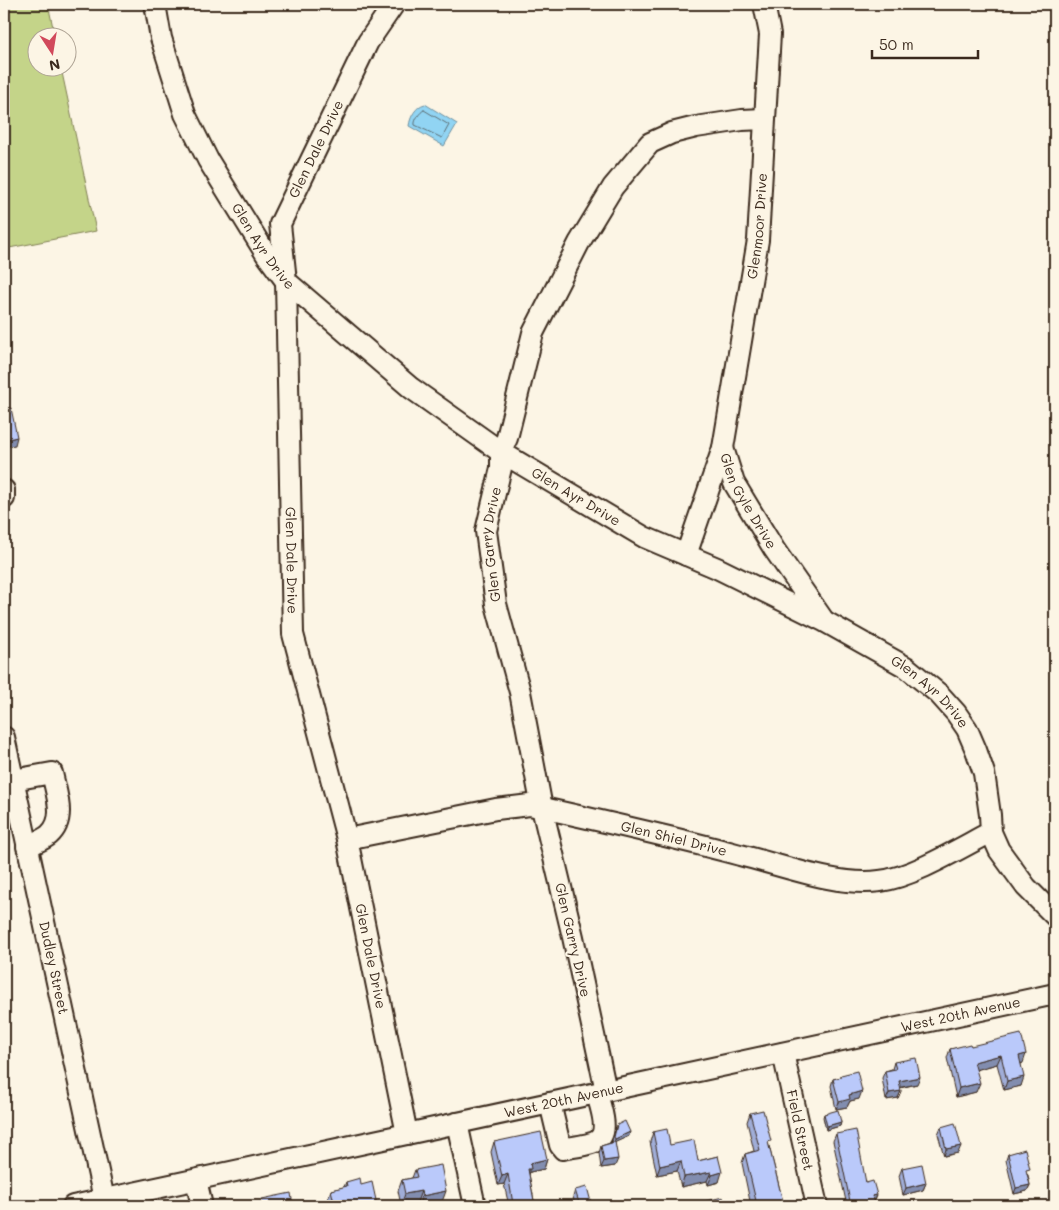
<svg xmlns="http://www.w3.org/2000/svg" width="1059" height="1210" viewBox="0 0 1059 1210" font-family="Mali,sans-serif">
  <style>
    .green { fill: #c4d489; stroke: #807f54 }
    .water { fill: #91d4f3; stroke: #6f909e }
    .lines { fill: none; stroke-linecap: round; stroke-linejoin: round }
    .shore { stroke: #5d6e73; stroke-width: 1 }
    .minor-casing { stroke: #3b2a1e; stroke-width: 24 }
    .minor { stroke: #fcf5e5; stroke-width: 20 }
    .wall { fill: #a0add7; stroke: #3b2a1e }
    .shaded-wall { fill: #828daf; stroke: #3b2a1e }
    .building { fill: #bac9fa; stroke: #3b2a1e }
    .labels { text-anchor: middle; stroke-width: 4.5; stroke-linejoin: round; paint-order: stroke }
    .street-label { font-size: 14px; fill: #3b2a1e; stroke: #fcf5e5 }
  </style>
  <rect width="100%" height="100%" fill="#fcf5e5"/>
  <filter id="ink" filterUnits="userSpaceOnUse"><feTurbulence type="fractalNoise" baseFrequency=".02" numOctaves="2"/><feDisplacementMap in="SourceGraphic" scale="10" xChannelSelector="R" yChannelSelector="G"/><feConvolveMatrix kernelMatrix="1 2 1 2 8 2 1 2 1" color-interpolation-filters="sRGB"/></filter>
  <g filter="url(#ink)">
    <!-- green -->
    <path class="green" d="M4,4H48L55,37L38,38V68H61L96,231L4,249Z"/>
    <!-- water -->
    <path class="water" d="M425,104L457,124L444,146L409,126C410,117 416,106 425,104Z"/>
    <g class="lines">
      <!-- shore -->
      <path class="shore" d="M424,110L449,125L442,138L415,125C414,120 420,112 424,110Z"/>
      <defs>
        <g id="minor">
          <path id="s1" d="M155,4L161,38L185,114L208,160L266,254L286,281L411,388L501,452L644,537L717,568L824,621L906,667L939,694L956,713L967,729L976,750L984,773L990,815L991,832L999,850L1026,887L1055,916"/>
          <path id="s2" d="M394,4L368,42L280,224L286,281L293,634L347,839L407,1134"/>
          <path id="s3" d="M723,448L734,483L774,549L822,618"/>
          <path d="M4,490V498"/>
          <path id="s4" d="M686,555L723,448L758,240L770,34L764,4"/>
          <path id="s5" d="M4,737L104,1199"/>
          <path d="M13,780L52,773C56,793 67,819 49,835C43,840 34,843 27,847"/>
          <path id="s6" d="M347,839L496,809L530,805C600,821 670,836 740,855C781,865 838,887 880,881C913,877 960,848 991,832"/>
          <path id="s7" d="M783,1053L817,1206"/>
          <path id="s8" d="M606,1091L573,937L542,808L520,692L496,604L486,531L501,468V452L507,438L533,333L579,243L613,187L650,143L672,133L696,127L742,120L764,119"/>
          <path d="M550,1103L560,1145L563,1149C571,1147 592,1145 598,1140C610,1131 600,1106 597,1094"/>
          <path d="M457,1123L475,1206"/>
          <path d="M196,1180L202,1206"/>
          <path id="s9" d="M73,1206L1055,994"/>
        </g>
      </defs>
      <!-- minor casing -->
      <use href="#minor" class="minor-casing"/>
      <!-- minor -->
      <use href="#minor" class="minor"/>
    </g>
    <!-- wall -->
    <g class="wall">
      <path d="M971,1046L1023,1063H1021V1086L1004,1090L997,1064L976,1070V1092L956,1097L947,1058L950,1049Z"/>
      <path d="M894,1062L917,1084L900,1088L901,1091L898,1098L886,1100L882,1078L885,1071L892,1069Z"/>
      <path d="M841,1075L859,1099L850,1101L847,1107L836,1109L831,1086L833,1079L841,1077Z"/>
      <path d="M750,1113L769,1146L784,1206H751L742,1163L745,1154L754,1151L747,1122Z"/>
      <path d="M824,1114L841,1122L840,1126L826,1130L823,1117Z"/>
      <path d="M617,1125L629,1136L615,1142V1166L601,1168L599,1153L601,1146L613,1142L612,1140Z"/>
      <path d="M941,1127L958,1153L944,1156L938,1134Z"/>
      <path d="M653,1132L670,1145L698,1161L718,1156L719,1182L708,1185L707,1181L681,1187L677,1171L657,1175L650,1142Z"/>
      <path d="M836,1134L866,1183L875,1206H847L833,1141Z"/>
      <path d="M494,1142L547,1159L544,1169L530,1172L529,1174L535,1206H509L504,1184L498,1185L491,1152Z"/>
      <path d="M1008,1154L1028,1175L1030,1185L1027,1191L1014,1194L1006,1160Z"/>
      <path d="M902,1168L926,1183L923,1190L903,1195L899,1176Z"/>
      <path d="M415,1170L442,1202L421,1206H418L417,1202L401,1205L398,1191L402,1180L412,1178Z"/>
      <path d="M346,1182L361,1185L377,1205V1206H328L327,1201L331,1190L344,1187Z"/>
      <path d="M575,1190L592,1206H575L573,1197Z"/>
    </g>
    <!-- shaded-wall -->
    <g class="shaded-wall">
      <path d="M17,437L15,445L4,447V440Z"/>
      <path d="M1026,1054L1023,1063L1015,1065L1019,1056Z"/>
      <path d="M1001,1055L997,1064L971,1071L974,1062Z"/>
      <path d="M920,1077L917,1084L897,1088L899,1081Z"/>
      <path d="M1024,1077L1021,1086L1004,1090L1007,1081Z"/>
      <path d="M980,1083L976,1092L956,1097L959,1088Z"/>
      <path d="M862,1091L859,1099L850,1101L847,1107L836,1109L839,1102L849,1095Z"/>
      <path d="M901,1091L898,1098L886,1100L889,1093Z"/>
      <path d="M841,1122L840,1126L826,1130L827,1126Z"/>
      <path d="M630,1132L629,1136L614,1143L615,1139Z"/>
      <path d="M961,1146L958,1153L944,1156L946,1149Z"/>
      <path d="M547,1159L544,1169L530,1172L528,1178L530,1163Z"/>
      <path d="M618,1159L615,1166L601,1168L604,1161Z"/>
      <path d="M681,1161L677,1171L657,1175L660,1166Z"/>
      <path d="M711,1172L707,1181L681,1187L684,1177Z"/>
      <path d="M722,1172L719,1182L708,1185L712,1175Z"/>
      <path d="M508,1174L504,1184L498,1185L502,1176Z"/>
      <path d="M926,1183L923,1190L903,1195L906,1188Z"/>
      <path d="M1030,1185L1027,1191L1014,1194L1016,1188Z"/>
      <path d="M421,1191L417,1202L401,1205L405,1194Z"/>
      <path d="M446,1191L442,1202L418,1206L422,1196Z"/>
      <path d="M877,1195L874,1202L872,1196Z"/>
    </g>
    <!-- building -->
    <g class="building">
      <path d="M11,408L17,437L4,440V410Z"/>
      <path d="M1021,1034L1026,1054L1019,1056L1024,1077L1007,1081L1001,1055L974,1062L980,1083L959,1088L950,1049L970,1044L971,1046Z"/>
      <path d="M916,1058L920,1077L899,1081L901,1091L889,1093L885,1071L896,1069L894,1062Z"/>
      <path d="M857,1071L862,1091L849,1095L850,1099L839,1102L833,1079L842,1077L841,1075Z"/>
      <path d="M763,1110L771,1141L768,1142L784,1206H754L753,1202L756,1201L745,1154L760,1150L750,1113Z"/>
      <path d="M838,1110L841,1122L827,1126L824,1114Z"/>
      <path d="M625,1121L630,1132L615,1139L614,1137L617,1125Z"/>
      <path d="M955,1123L961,1146L946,1149L941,1127Z"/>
      <path d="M667,1129L670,1145L694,1140L698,1161L718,1156L722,1172L712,1175L711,1172L684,1177L681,1161L660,1166L653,1132Z"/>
      <path d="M856,1130L866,1183L873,1181L877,1195L872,1196L875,1206H851L836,1134Z"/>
      <path d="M541,1132L547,1159L530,1163L531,1169H528L535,1206H511V1204H513L508,1174L502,1176L494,1142Z"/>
      <path d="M615,1142L618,1159L604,1161L601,1146Z"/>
      <path d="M1025,1149L1030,1169L1026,1170L1030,1185L1016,1188L1008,1154Z"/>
      <path d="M922,1164L926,1183L906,1188L902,1168Z"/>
      <path d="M441,1165L446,1191L422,1196L421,1191L405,1194L402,1180L417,1177L415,1170Z"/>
      <path d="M360,1178L361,1185L372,1182L377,1205L371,1206H335L331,1190L347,1186L346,1182Z"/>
      <path d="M587,1187L592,1206H580L575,1190Z"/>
      <path d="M291,1193L293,1206H250L263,1204L262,1199Z"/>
      <path d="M723,1197L725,1206H708L706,1201Z"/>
    </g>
  </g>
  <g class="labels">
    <!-- street labels -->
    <g class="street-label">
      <text transform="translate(316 149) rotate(-64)" y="5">Glen Dale Drive</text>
      <text dy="5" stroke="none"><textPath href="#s4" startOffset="338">Glenmoor Drive</textPath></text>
      <text dy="5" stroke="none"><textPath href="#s1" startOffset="268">Glen Ayr Drive</textPath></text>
      <text dy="5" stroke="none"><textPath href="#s1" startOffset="672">Glen Ayr Drive</textPath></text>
      <text dy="5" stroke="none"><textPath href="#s3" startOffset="59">Glen Gyle Drive</textPath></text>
      <text dy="5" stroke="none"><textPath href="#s8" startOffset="560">Glen Garry Drive</textPath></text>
      <text dy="5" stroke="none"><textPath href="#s2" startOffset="585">Glen Dale Drive</textPath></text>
      <text dy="5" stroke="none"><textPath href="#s1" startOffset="1078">Glen Ayr Drive</textPath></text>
      <text dy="5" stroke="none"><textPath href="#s6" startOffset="334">Glen Shiel Drive</textPath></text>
      <text transform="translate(573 940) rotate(77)" y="5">Glen Garry Drive</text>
      <text dy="5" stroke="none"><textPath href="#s2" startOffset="990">Glen Dale Drive</textPath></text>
      <text dy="5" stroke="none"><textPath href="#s5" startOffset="236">Dudley Street</textPath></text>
      <text dy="5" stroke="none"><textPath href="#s9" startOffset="908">West 20th Avenue</textPath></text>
      <text dy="5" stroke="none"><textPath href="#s9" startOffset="502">West 20th Avenue</textPath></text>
      <text dy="5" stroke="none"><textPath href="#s7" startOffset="79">Field Street</textPath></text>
    </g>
  </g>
  <!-- margin -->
  <rect width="1059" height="1210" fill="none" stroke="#fcf5e5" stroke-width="20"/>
  <rect x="10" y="10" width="1039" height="1190" fill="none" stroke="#3b2a1e" stroke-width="2" filter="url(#ink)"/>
  <!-- north arrow -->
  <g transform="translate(52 52) rotate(168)"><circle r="24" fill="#fcf5e5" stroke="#afa495"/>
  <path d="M0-4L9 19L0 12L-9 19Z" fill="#d1495b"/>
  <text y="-8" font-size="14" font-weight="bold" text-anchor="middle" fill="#3b2a1e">N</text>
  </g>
  <!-- scale -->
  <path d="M872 50v8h106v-8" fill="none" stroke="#3b2a1e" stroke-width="2.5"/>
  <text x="879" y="50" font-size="15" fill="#3b2a1e" stroke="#fcf5e5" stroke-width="4" paint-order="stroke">50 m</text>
</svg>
